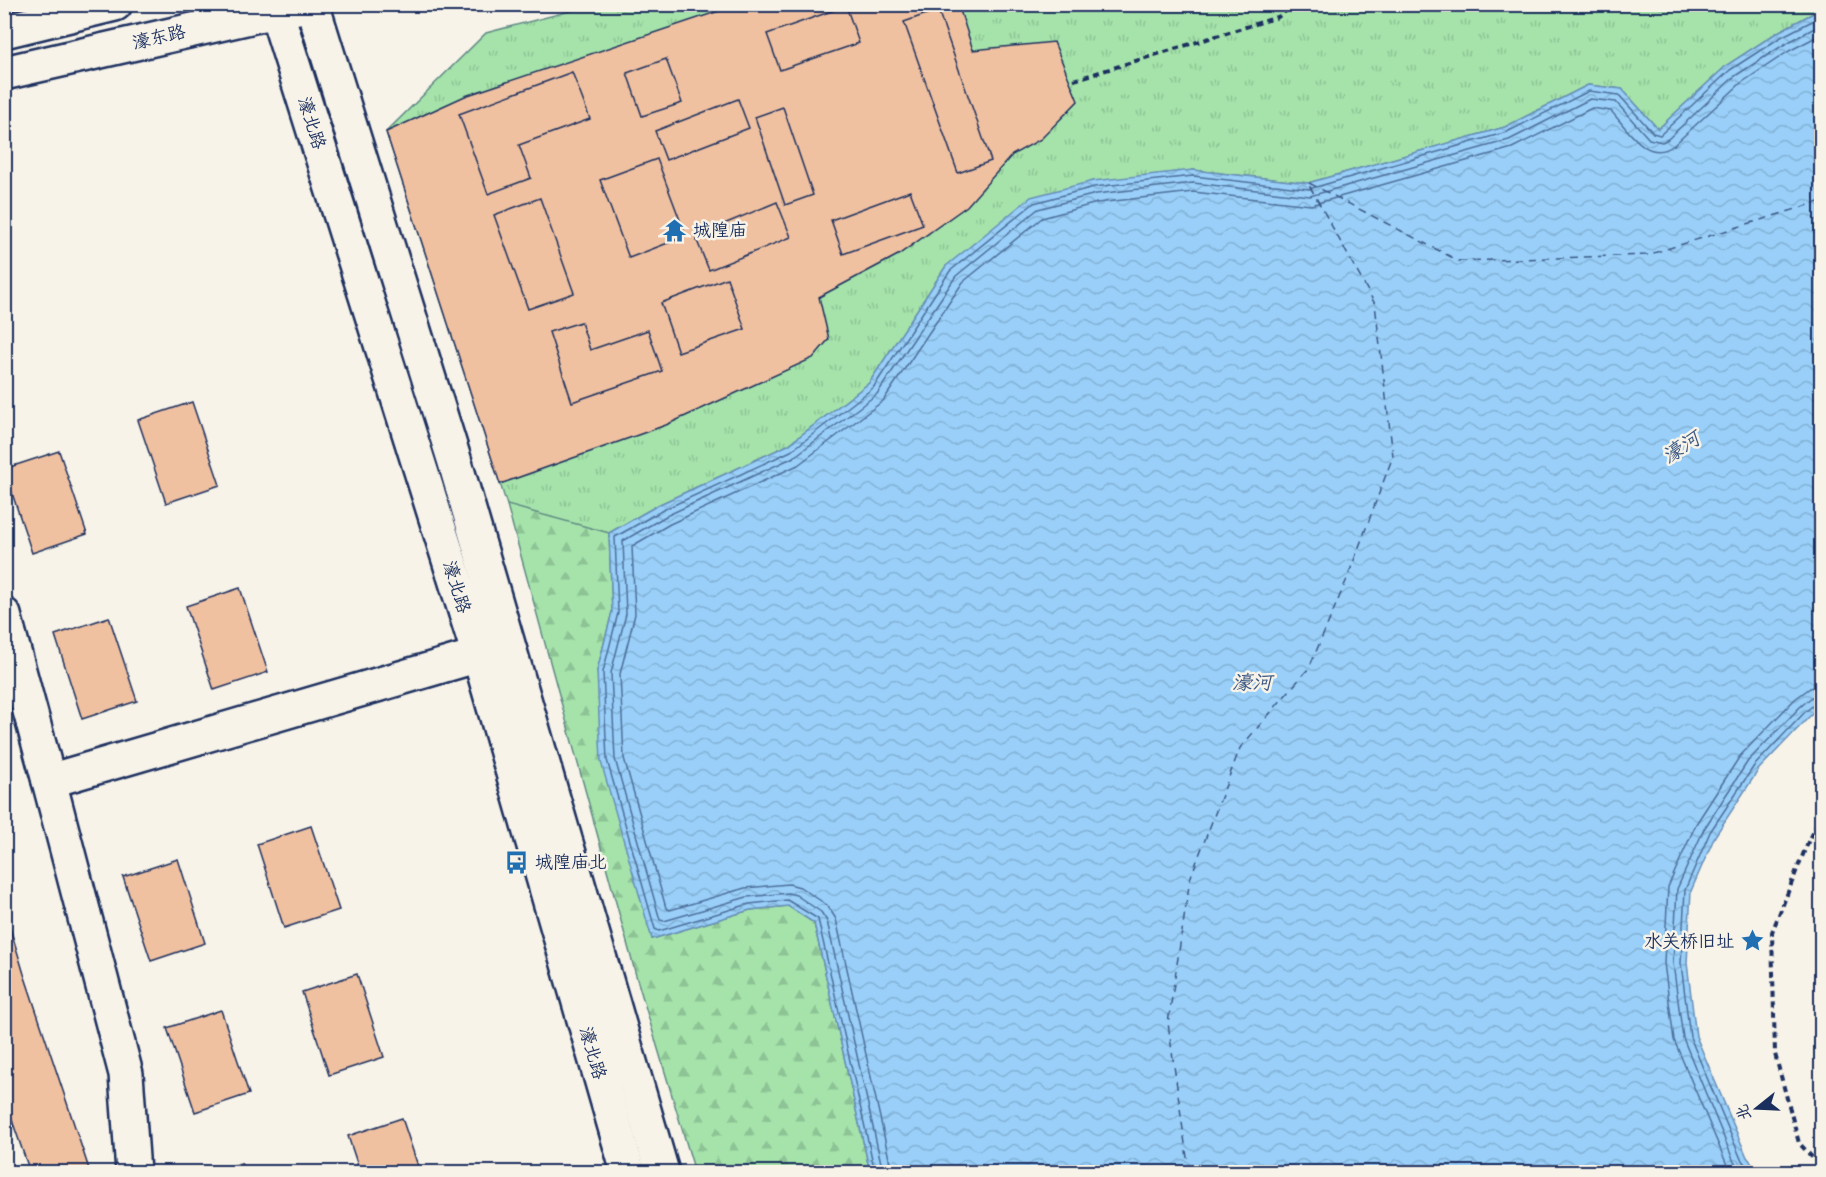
<svg xmlns="http://www.w3.org/2000/svg" width="1826" height="1177" viewBox="0 0 1826 1177" font-family="Sriracha,'LXGW WenKai TC',sans-serif">
  <style>
    .forest { fill: url(#forest-firs); stroke: #608984; stroke-width: 1.5 }
    .park { fill: url(#park-tufts); stroke: #608984; stroke-width: 1.5 }
    .water { fill: url(#water-waves); stroke: #678fba; stroke-width: 1.5 }
    .lines { fill: none; stroke-linecap: round; stroke-linejoin: round }
    .shore { stroke: #4d6f9c; stroke-width: 1.5 }
    .ferry { stroke: #3a5784; stroke-width: 1.5; stroke-dasharray: 8 6; stroke-linecap: butt }
    .building { fill: #f0c1a0; stroke: #1b2f5e; stroke-width: 1.5 }
    .minor-casing { stroke: #1b2f5e; stroke-width: 38 }
    .major-casing { stroke: #1b2f5e; stroke-width: 38 }
    .path { stroke: #1b2f5e; stroke-width: 4; stroke-dasharray: 6 4.5; stroke-linecap: butt }
    .minor { stroke: #f7f3e8; stroke-width: 33 }
    .major { stroke: #f7f3e8; stroke-width: 33 }
    .labels { text-anchor: middle; stroke-width: 5; stroke-linejoin: round; paint-order: stroke }
    .street-label { font-size: 18px; fill: #1b2f5e; stroke: #f7f3e8 }
    .poi-label { font-size: 18px; fill: #1b2f5e; stroke: #f7f3e8; text-anchor: start }
    .water-label { font-size: 20px; font-style: italic; fill: #3a5784; stroke: #f7f3e8 }
  </style>
  <defs>
    <pattern id="forest-firs" width="22" height="20" patternUnits="userSpaceOnUse" patternTransform="scale(1.5)"><rect width="22" height="20" fill="#a5e3aa"/><path d="M5 1l3.5 6h-7zM16 11l3.5 6h-7z" fill="#8dc395"/></pattern>
    <pattern id="park-tufts" width="24" height="20" patternUnits="userSpaceOnUse" patternTransform="scale(1.5)"><rect width="24" height="20" fill="#a5e3aa"/><path d="M3 7l-1-3M5 7V3M7 7l1-3M15 17l-1-3M17 17v-4M19 17l1-3" fill="none" stroke="#8dc395"/></pattern>
    <pattern id="water-waves" width="16" height="10" patternUnits="userSpaceOnUse" patternTransform="scale(1.5)"><rect width="16" height="10" fill="#99cff8"/><path d="M0 5q4-4 8 0t8 0" fill="none" stroke="#83b2d7"/></pattern>
  </defs>
  <rect width="100%" height="100%" fill="#f7f3e8"/>
  <filter id="ink" filterUnits="userSpaceOnUse"><feTurbulence type="fractalNoise" baseFrequency=".0167" numOctaves="2"/><feDisplacementMap in="SourceGraphic" scale="12" xChannelSelector="R" yChannelSelector="G"/><feConvolveMatrix kernelMatrix="1 2 1 2 8 2 1 2 1" color-interpolation-filters="sRGB"/></filter>
  <g filter="url(#ink)">
    <!-- forest -->
    <path class="forest" d="M550,486L609,533L612,612L597,671L652,939L750,910L788,906L814,923L870,1172H695L637,979L507,505Z"/>
    <!-- park -->
    <path class="park" d="M593,5H1821V9L1778,32L1727,65L1658,129L1622,89L1588,85L1505,127L1308,183L1193,170L946,266L869,383L788,445L660,504L609,533L507,505L386,132L486,33Z"/>
    <!-- water -->
    <path class="water" d="M1821,9V706L1809,717L1759,769L1715,836L1691,891L1687,963L1696,1036L1747,1157L1759,1172H870L814,923L788,906L750,910L652,939L601,762L597,671L612,612L609,533L660,504L788,445L869,383L946,266L1031,197L1093,181L1193,170L1308,183L1505,127L1588,85L1622,89L1658,129L1727,65L1778,32Z"/>
    <g class="lines">
      <!-- shore -->
      <g class="shore">
        <path d="M875,1172L818,919L787,900L749,904L659,931L655,929L607,760L603,672L618,613L615,537L663,510L791,451L873,388L950,271L1034,203L1094,187L1193,176L1309,189L1507,132L1589,91L1619,95L1653,133L1660,135L1730,70L1781,37L1822,16"/>
        <path d="M883,1172L827,921L821,912L796,895L788,893L747,897L664,921L660,920L615,759L611,673L626,614L623,541L666,516L794,457L877,394L956,276L1038,209L1096,194L1193,183L1310,196L1509,140L1590,99L1616,102L1649,139L1662,142L1668,139L1735,76L1785,44L1822,24"/>
        <path d="M892,1172L836,919L827,905L800,887L789,884L745,888L670,910L666,908L624,758L620,674L635,614L632,546L670,524L798,465L883,401L963,282L1042,218L1097,203L1193,192L1311,205L1512,148L1592,108L1611,111C1627,128 1647,165 1674,145L1741,83L1789,51L1822,34"/>
        <path d="M1730,1172L1674,1040L1664,963L1668,887L1696,824L1740,756L1795,699L1810,688L1822,685"/>
        <path d="M1742,1172L1734,1162L1683,1038L1673,963L1677,889L1704,829L1748,761L1800,707L1812,697L1822,695"/>
        <path d="M1751,1172L1741,1159L1690,1037L1681,963L1685,890L1710,832L1754,766L1805,712L1816,703L1822,702"/>
      </g>
      <!-- ferry -->
      <g class="ferry">
        <path d="M1309,183L1459,261L1647,255L1822,201"/>
        <path d="M1189,1172L1168,1023L1190,879L1240,748L1309,668L1347,579L1393,456L1375,304L1308,183"/>
      </g>
    </g>
    <!-- building -->
    <g class="building">
      <path d="M740,4H958L973,50L1054,42L1078,101L1041,139L1012,155L967,206L898,255L819,297L829,339L813,358L666,425L500,484L386,132L465,96Z"/>
      <path d="M846,6L859,43L780,70L767,34Z"/>
      <path d="M938,10L991,161L958,173L904,22Z"/>
      <path d="M666,59L682,103L642,116L627,73Z"/>
      <path d="M572,72L590,119L519,145L531,178L488,194L459,114Z"/>
      <path d="M738,99L749,128L666,160L655,131Z"/>
      <path d="M783,107L813,195L785,205L755,117Z"/>
      <path d="M657,159L686,236L629,258L600,180Z"/>
      <path d="M910,191L923,225L843,254L831,220Z"/>
      <path d="M540,198L574,293L528,309L494,215Z"/>
      <path d="M777,202L791,237L709,270L695,236Z"/>
      <path d="M727,278L745,329L678,352L661,303Z"/>
      <path d="M581,322L590,350L648,330L662,371L572,402L549,332Z"/>
      <path d="M192,402L220,485L166,503L138,420Z"/>
      <path d="M59,451L87,534L32,553L4,469Z"/>
      <path d="M240,588L268,672L214,690L186,606Z"/>
      <path d="M109,617L137,701L82,719L55,635Z"/>
      <path d="M311,826L339,910L284,928L257,844Z"/>
      <path d="M178,859L205,943L151,961L123,877Z"/>
      <path d="M4,908L24,974L90,1172H30L4,1097Z"/>
      <path d="M357,974L384,1057L329,1075L302,992Z"/>
      <path d="M221,1010L249,1094L195,1112L167,1028Z"/>
      <path d="M402,1118L420,1172H360L348,1136Z"/>
      <path d="M241,1163L245,1172H214Z"/>
    </g>
    <g class="lines">
      <defs>
        <g id="minor">
          <path d="M274,4L479,655L628,1172"/>
          <path d="M312,4L454,459L662,1172"/>
          <path d="M4,615L49,781L479,655"/>
          <path d="M49,781L126,1074L133,1172"/>
        </g>
        <g id="major">
          <path d="M4,31L115,4"/>
          <path d="M4,73L276,11L314,4"/>
        </g>
      </defs>
      <!-- minor casing -->
      <use href="#minor" class="minor-casing"/>
      <!-- major casing -->
      <use href="#major" class="major-casing"/>
      <!-- path -->
      <g class="path">
        <path d="M1074,80L1278,17L1295,4"/>
        <path d="M1822,813L1810,837L1772,932L1775,1054L1799,1143L1822,1168"/>
      </g>
      <!-- minor -->
      <use href="#minor" class="minor"/>
      <!-- major -->
      <use href="#major" class="major"/>
    </g>
  </g>
  <!-- icons -->
  <defs>
    <symbol id="temple-bare" viewBox="-9 -9 18 18"><path d="M0-6L5-2H3V0L6.5 2.5H4V6H1.5V3h-3V6H-4V2.5H-6.5L-3 0V-2H-5Z" fill="#1f6fb2" stroke="#f7f3e8" stroke-width="2.5" paint-order="stroke"/></symbol>
    <symbol id="bus-bare" viewBox="-9 -9 18 18"><path d="M-5-6H5V4H4V6H2V4H-2V6H-4V4H-5ZM-3.5-4V0h7V-4ZM-3.5 1.2v1.5H-2V1.2ZM2 1.2v1.5H3.5V1.2Z" fill="#1f6fb2" stroke="#f7f3e8" stroke-width="2.5" paint-order="stroke"/></symbol>
    <symbol id="sight-bare" viewBox="-9 -9 18 18"><path d="M0-6L1.8-2.2L6-1.7L2.9 1.2L3.7 5.4L0 3.3L-3.7 5.4L-2.9 1.2L-6-1.7L-1.8-2.2Z" fill="#1f6fb2" stroke="#f7f3e8" stroke-width="2.5" paint-order="stroke"/></symbol>
  </defs>
  <g fill-rule="evenodd">
    <use href="#temple-bare" x="658" y="214" width="33" height="33"/>
    <use href="#bus-bare" x="500" y="846" width="33" height="33"/>
    <use href="#sight-bare" x="1736" y="924" width="33" height="33"/>
  </g>
  <g class="labels">
    <!-- street labels -->
    <g class="street-label">
      <text transform="translate(159 37) rotate(-13)" y="6">濠东路</text>
      <text transform="translate(312 123) rotate(73)" y="6">濠北路</text>
      <text transform="translate(457 587) rotate(73)" y="6">濠北路</text>
      <text transform="translate(593 1053) rotate(74)" y="6">濠北路</text>
    </g>
    <!-- poi labels -->
    <g class="poi-label">
      <text x="693" y="236">城隍庙</text>
      <text x="535" y="868">城隍庙北</text>
      <text x="1734" y="947" text-anchor="end">水关桥旧址</text>
    </g>
    <!-- water labels -->
    <g class="water-label">
      <text transform="translate(1681 447) rotate(-33)" y="7">濠河</text>
      <text x="1252" y="689">濠河</text>
    </g>
  </g>
  <!-- margin -->
  <rect width="1826" height="1177" fill="none" stroke="#f7f3e8" stroke-width="24"/>
  <rect x="12" y="12" width="1802" height="1153" fill="none" stroke="#1b2f5e" stroke-width="2" filter="url(#ink)"/>
  <!-- north arrow -->
  <g transform="translate(1757 1108) rotate(252)" stroke="#f7f3e8" stroke-width="4.5" paint-order="stroke">
  <path d="M0-4.5L10 22L0 15L-10 22Z" fill="#1b2f5e"/>
  <text y="-9" font-size="16" font-weight="bold" text-anchor="middle" fill="#1b2f5e">北</text>
  </g>
</svg>
